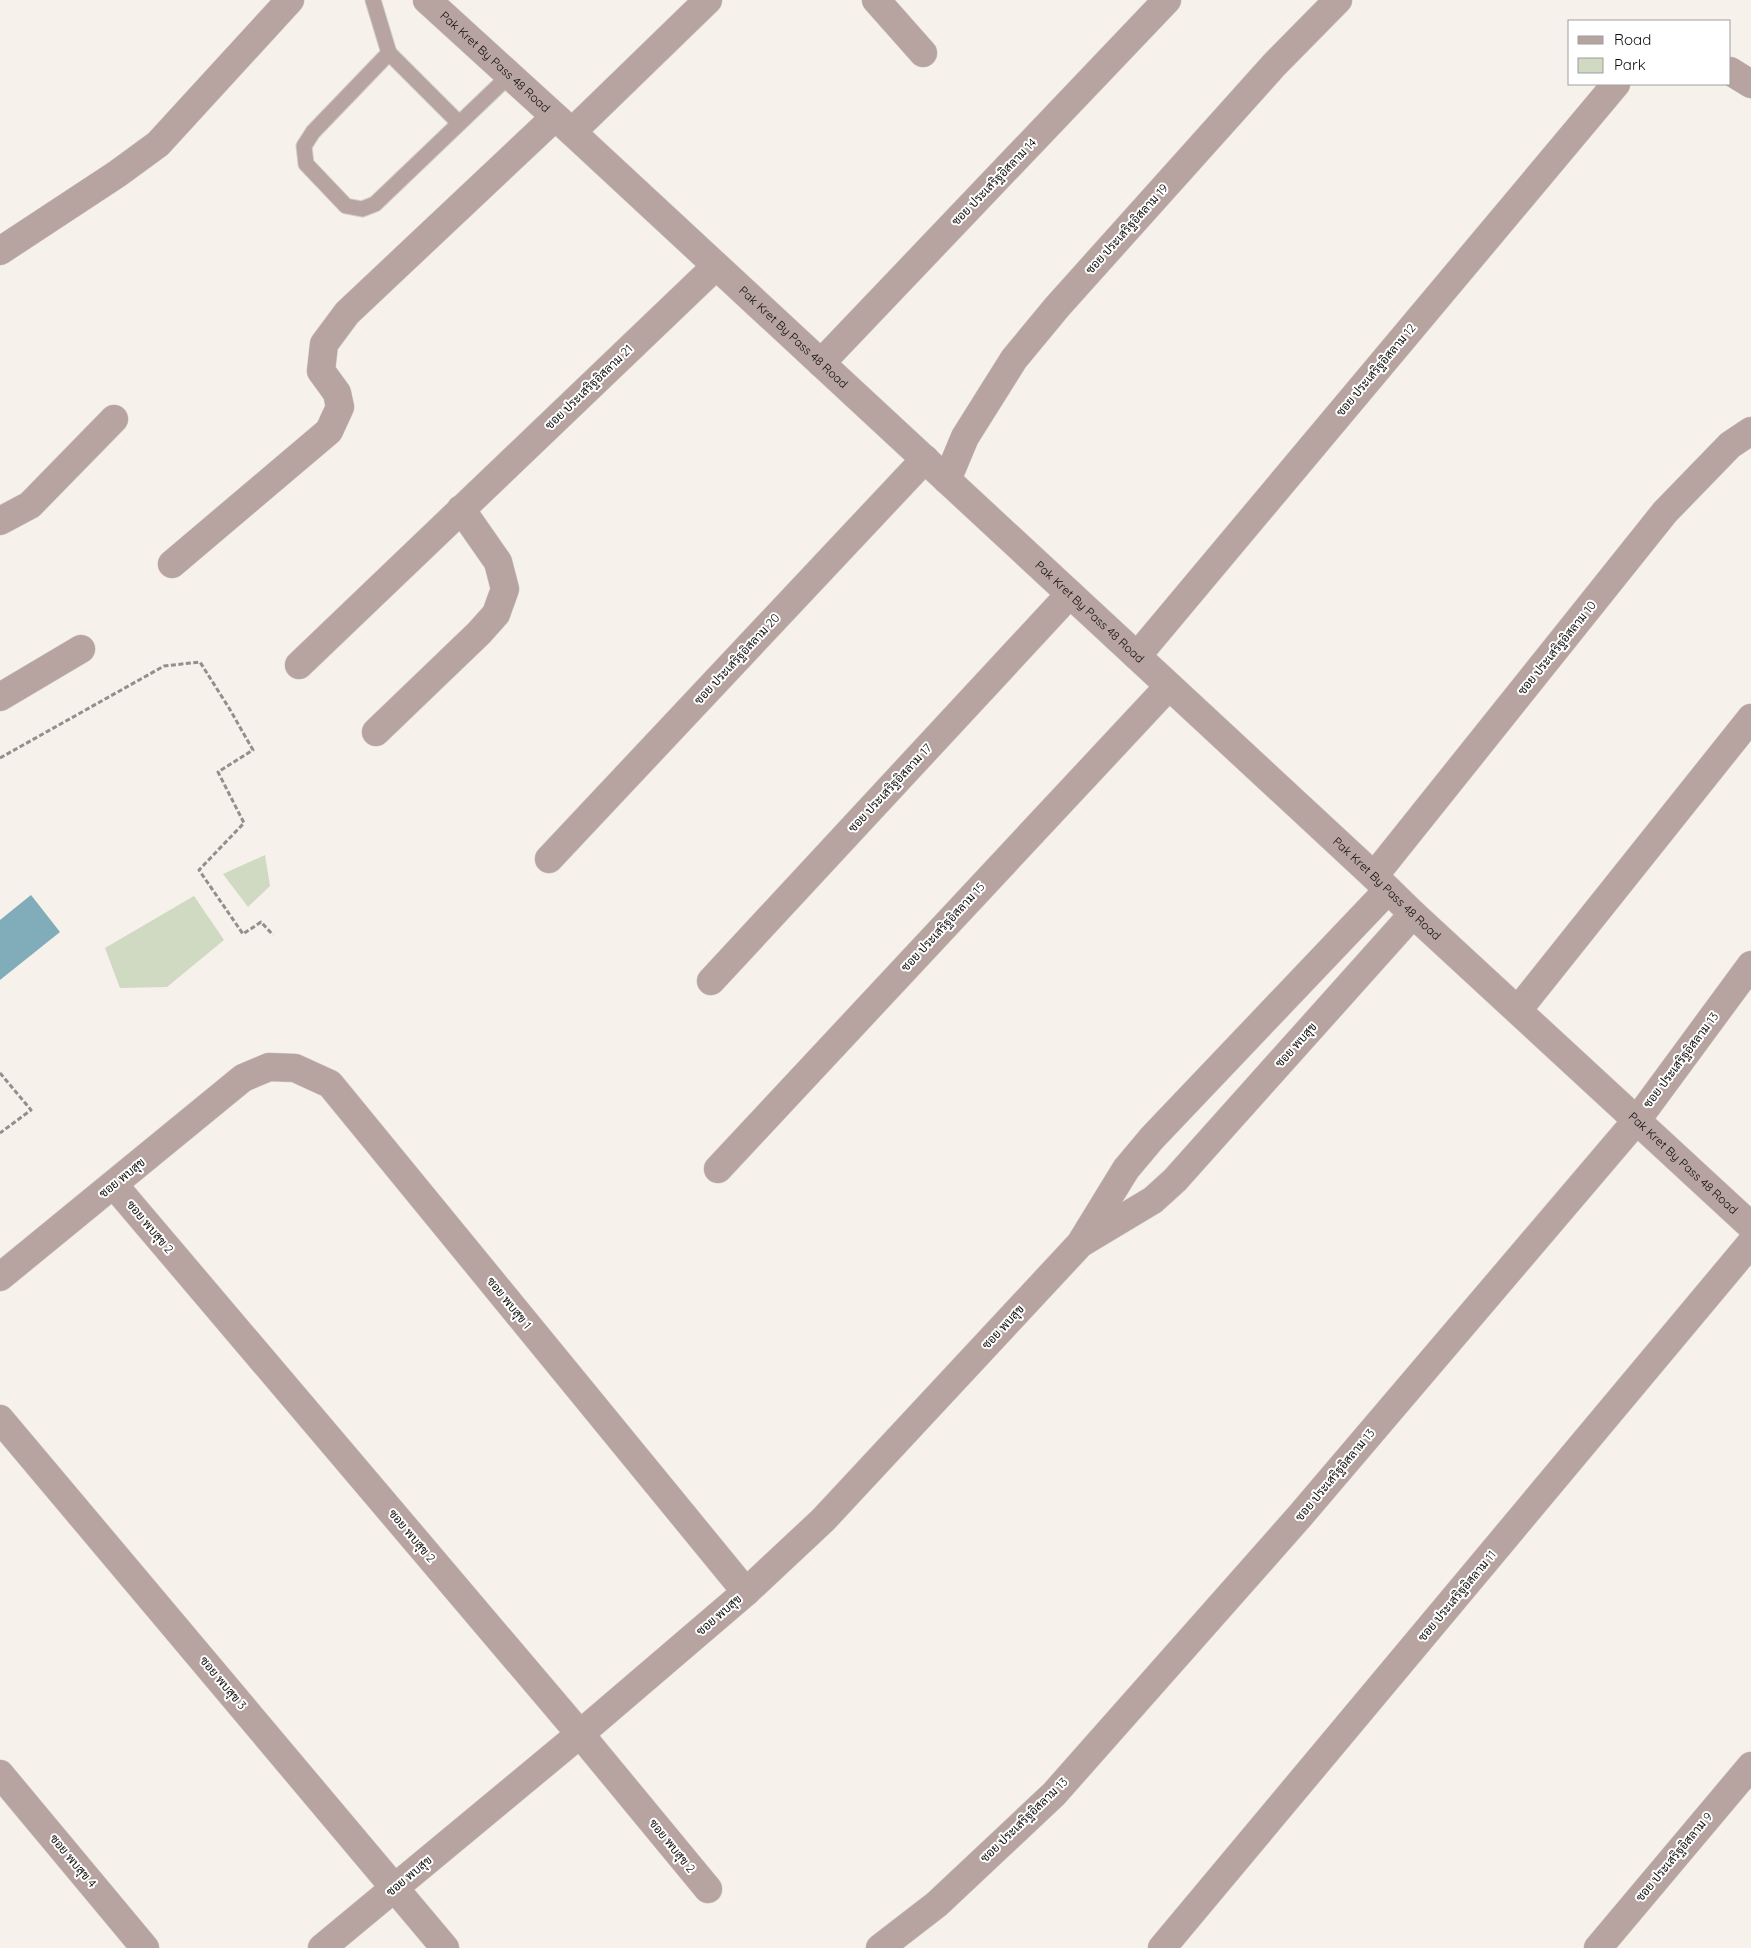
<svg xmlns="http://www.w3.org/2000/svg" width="1751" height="1948" viewBox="0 0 1751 1948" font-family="Quicksand,Sarabun,sans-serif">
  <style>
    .green { fill: #d0d9c2 }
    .water { fill: #81acb9 }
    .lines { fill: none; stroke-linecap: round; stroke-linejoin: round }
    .service-casing { stroke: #d2cdc8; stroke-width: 17 }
    .minor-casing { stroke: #d2cdc8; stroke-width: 29 }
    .tertiary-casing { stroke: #d2cdc8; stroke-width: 29 }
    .path { stroke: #938f8b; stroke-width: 3; stroke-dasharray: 5 2.5; stroke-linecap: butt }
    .service { stroke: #b7a4a1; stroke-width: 15 }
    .minor { stroke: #b7a4a1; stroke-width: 28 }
    .tertiary { stroke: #b7a4a1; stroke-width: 28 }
    .labels { text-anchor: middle; stroke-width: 4; stroke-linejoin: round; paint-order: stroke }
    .street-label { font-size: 12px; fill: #0f0d0b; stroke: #fff }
  </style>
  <rect width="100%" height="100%" fill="#f7f1ec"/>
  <!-- green -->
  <g class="green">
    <path d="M265,855L270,886L248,907L223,874Z"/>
    <path d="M194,896L224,940L167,987L120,988L105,948Z"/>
  </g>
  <!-- water -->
  <path class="water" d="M31,895L60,932L0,980V920Z"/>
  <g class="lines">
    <defs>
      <g id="service">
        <path d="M373,0L389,53L313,132L304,146L306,164L346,206L362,209L375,204L510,75"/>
        <path d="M389,53L459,123"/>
      </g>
      <g id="minor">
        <path d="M876,0L923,53"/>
        <path d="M1730,71L1751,84"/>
        <path d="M572,132L708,0"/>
        <path d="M0,251L117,174L158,144L290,0"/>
        <path d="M821,363L1167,0"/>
        <path d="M947,480L965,437L1014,359L1057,307L1274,65L1338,0"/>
        <path d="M0,521L30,505L114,419"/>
        <path d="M172,564L329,431L340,407L337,393L321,371L324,344L347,313L555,117"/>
        <path d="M1137,656L1616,84"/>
        <path d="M299,665L716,266"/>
        <path d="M0,697L81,649"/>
        <path d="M376,732L479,633L496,614L505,589L498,562L461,509"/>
        <path d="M549,859L925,459"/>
        <path d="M1374,876L1665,512L1730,445L1751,431"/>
        <path d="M711,981L1070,594"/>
        <path d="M1518,1010L1751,718"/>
        <path d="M718,1169L1169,686"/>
        <path d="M114,1185L580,1734L708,1889"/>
        <path d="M1083,1242L1153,1200L1175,1180L1413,914"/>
        <path d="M0,1277L243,1078L269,1067L295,1068L330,1084L746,1592"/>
        <path d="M0,1419L445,1948"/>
        <path d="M0,1774L145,1948"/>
        <path d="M322,1948L580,1734L746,1592L823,1520L1080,1244L1126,1169L1152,1138L1388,890"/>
        <path d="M880,1948L937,1904L1054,1794L1299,1517L1637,1120L1751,965"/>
        <path d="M1162,1948L1751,1243"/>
        <path d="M1598,1948L1751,1766"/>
      </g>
      <g id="tertiary">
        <path id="s1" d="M427,0L572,132L1374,876L1413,914L1751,1226"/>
      </g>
    </defs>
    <!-- service casing -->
    <use href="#service" class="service-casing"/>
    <!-- minor casing -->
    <use href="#minor" class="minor-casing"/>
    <!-- tertiary casing -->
    <use href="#tertiary" class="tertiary-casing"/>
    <!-- path -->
    <g class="path">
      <path d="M0,758L164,666L200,662L229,708L253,750L218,772L244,823L199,870L243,934L261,922L273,935"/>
      <path d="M0,1073L31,1110L0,1133"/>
    </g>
    <!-- service -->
    <use href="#service" class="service"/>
    <!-- minor -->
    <use href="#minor" class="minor"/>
    <!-- tertiary -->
    <use href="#tertiary" class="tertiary"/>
  </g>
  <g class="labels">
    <!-- street labels -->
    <g class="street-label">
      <text dy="4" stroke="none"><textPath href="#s1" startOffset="92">Pak Kret By Pass 48 Road</textPath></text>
      <text transform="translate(994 182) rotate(-46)" y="4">ซอย ประเสริฐอิสลาม 14</text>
      <text transform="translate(1127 229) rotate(-48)" y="4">ซอย ประเสริฐอิสลาม 19</text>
      <text dy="4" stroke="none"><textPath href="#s1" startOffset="498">Pak Kret By Pass 48 Road</textPath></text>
      <text transform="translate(1376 370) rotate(-50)" y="4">ซอย ประเสริฐอิสลาม 12</text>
      <text transform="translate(589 387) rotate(-44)" y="4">ซอย ประเสริฐอิสลาม 21</text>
      <text dy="4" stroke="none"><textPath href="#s1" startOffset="902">Pak Kret By Pass 48 Road</textPath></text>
      <text transform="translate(1557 648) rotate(-51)" y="4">ซอย ประเสริฐอิสลาม 10</text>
      <text transform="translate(737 659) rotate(-47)" y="4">ซอย ประเสริฐอิสลาม 20</text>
      <text transform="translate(890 788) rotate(-47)" y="4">ซอย ประเสริฐอิสลาม 17</text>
      <text dy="4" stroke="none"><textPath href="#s1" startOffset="1308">Pak Kret By Pass 48 Road</textPath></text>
      <text transform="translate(943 927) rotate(-47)" y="4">ซอย ประเสริฐอิสลาม 15</text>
      <text transform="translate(1296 1045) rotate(-48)" y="4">ซอย พบสุข</text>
      <text transform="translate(1681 1060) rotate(-53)" y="4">ซอย ประเสริฐอิสลาม 13</text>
      <text dy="4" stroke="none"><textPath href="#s1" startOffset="1712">Pak Kret By Pass 48 Road</textPath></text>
      <text transform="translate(122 1178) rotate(-39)" y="4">ซอย พบสุข</text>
      <text transform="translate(150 1227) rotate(50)" y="4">ซอย พบสุข 2</text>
      <text transform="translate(509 1303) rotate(51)" y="4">ซอย พบสุข 1</text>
      <text transform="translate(1003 1327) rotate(-47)" y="4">ซอย พบสุข</text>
      <text transform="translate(1335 1475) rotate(-50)" y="4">ซอย ประเสริฐอิสลาม 13</text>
      <text transform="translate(412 1536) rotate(50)" y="4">ซอย พบสุข 2</text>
      <text transform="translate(1457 1596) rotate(-50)" y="4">ซอย ประเสริฐอิสลาม 11</text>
      <text transform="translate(719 1615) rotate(-41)" y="4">ซอย พบสุข</text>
      <text transform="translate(223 1683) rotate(50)" y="4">ซอย พบสุข 3</text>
      <text transform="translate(1024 1820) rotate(-44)" y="4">ซอย ประเสริฐอิสลาม 13</text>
      <text transform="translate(672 1846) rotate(51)" y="4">ซอย พบสุข 2</text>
      <text transform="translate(1674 1857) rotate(-50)" y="4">ซอย ประเสริฐอิสลาม 9</text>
      <text transform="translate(73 1861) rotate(50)" y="4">ซอย พบสุข 4</text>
      <text transform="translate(409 1876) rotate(-40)" y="4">ซอย พบสุข</text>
    </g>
  </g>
  <!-- legend -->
  <rect x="1568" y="20" width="162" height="65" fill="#ffffff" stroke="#9f9e9d"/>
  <rect x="1578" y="36" width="25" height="8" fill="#b7a4a1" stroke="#9f9e9d"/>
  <text x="1614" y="45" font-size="15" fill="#0f0d0b">Road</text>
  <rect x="1578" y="58" width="25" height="15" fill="#d0d9c2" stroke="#9f9e9d"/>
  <text x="1614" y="70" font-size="15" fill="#0f0d0b">Park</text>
</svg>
